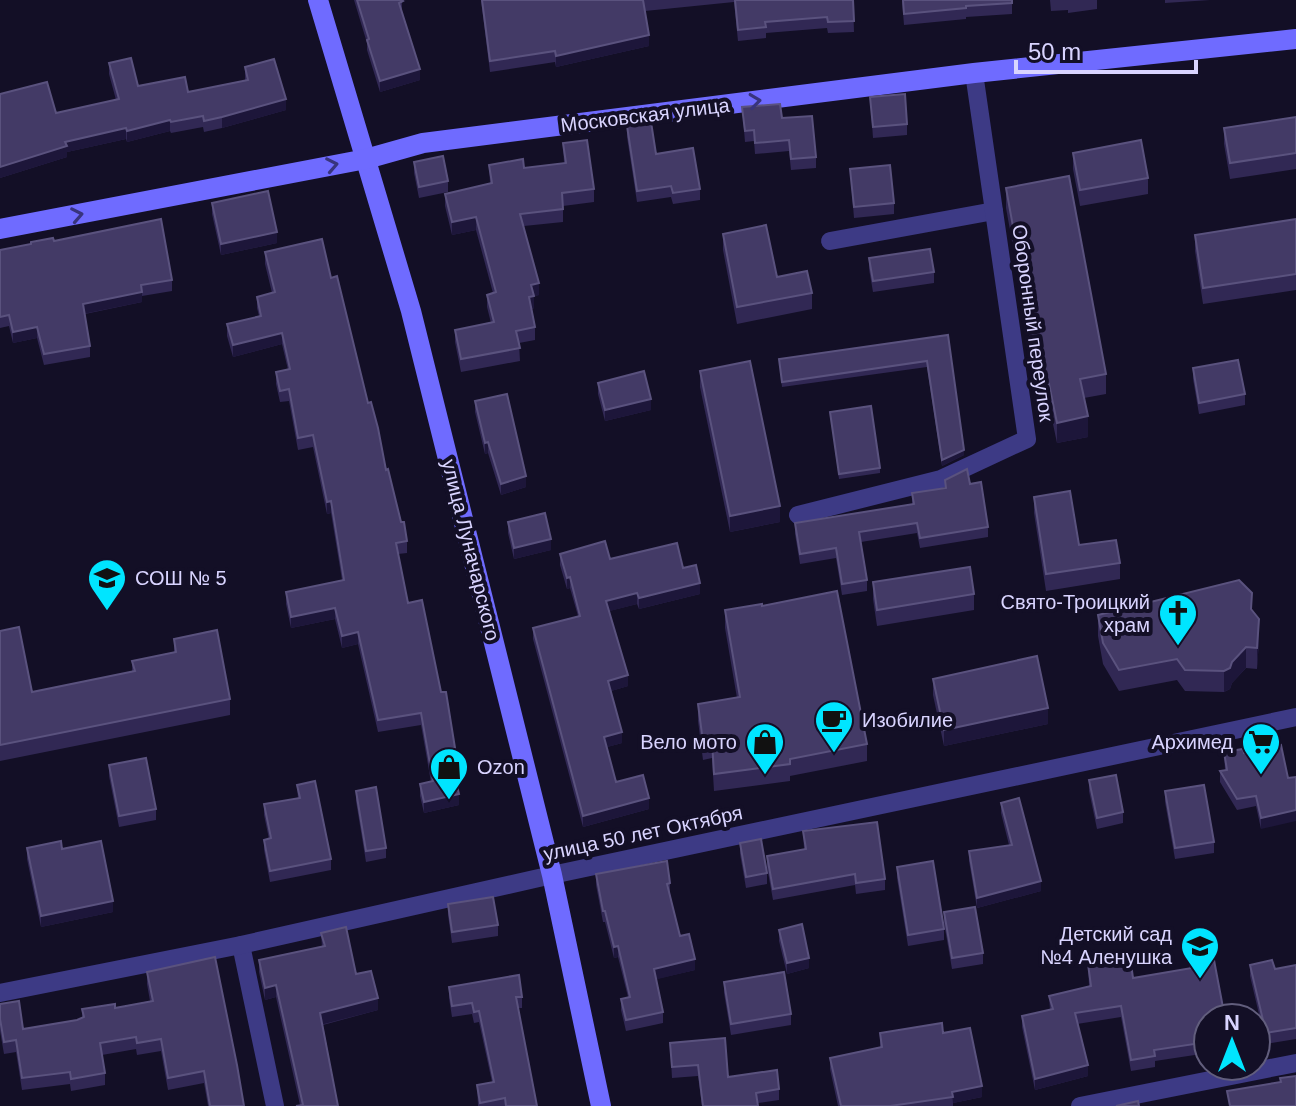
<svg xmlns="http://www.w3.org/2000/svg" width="1296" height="1106" viewBox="0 0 1296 1106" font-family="Helvetica,sans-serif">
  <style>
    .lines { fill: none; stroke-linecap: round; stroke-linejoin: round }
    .street { stroke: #3d3a85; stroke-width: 18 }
    .secondary { stroke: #6f6bff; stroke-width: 20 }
    .wall { fill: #312854 }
    .shaded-wall { fill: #1d163a }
    .building { fill: #433a66; stroke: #5a527e; stroke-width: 2 }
    .oneway { stroke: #38347d }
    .labels { text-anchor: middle; stroke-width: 8; stroke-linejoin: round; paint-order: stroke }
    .street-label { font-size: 20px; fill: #d9d4ff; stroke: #130f26 }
    .poi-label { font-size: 20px; fill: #d9d4ff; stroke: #130f26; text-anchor: end }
  </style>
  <rect width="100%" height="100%" fill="#130f26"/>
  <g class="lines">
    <!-- street -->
    <g class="street">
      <path d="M830,241L994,211"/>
      <path d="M798,515L941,479L1027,439L974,73"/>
      <path d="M241,945L275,1106"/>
      <path d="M0,993L241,945L552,875L1296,717"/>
      <path d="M1080,1106L1296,1063"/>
    </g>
    <!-- secondary -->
    <g class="secondary">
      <path d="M318,0L411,311L552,875L601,1106"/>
      <path d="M0,229L366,159L423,143L974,73L1296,39"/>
    </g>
  </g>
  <!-- wall -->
  <g class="wall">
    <path d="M354,0H406L402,1V12L420,80L380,92L367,50V43Z"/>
    <path d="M481,0H853L854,32L828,33L827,28L766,33V38L738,41L734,2L645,11L649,46L556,67L555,62L490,72Z"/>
    <path d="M902,0H1012V14L966,17V19L904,25Z"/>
    <path d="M1050,0H1097V9L1068,13V10L1051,11Z"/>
    <path d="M1165,0H1210L1165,3Z"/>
    <path d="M109,63L138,86L188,92L245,81V67L286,110L222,128L204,132L203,127L171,133L170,131L127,142L126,139L67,152V157L0,178V94L56,113L116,100L109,74Z"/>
    <path d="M870,97L907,124V135L873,138Z"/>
    <path d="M742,107L782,118L816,157V168L791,170L789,151L755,154L754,141L745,142Z"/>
    <path d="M1296,117V169L1230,179L1224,144V128Z"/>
    <path d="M627,126L656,154L700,189V200L673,204L671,197L637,202L627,137Z"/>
    <path d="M563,143L594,189V202L563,206V222L524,226L539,295L534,296V308L532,309L535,327V340L519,343L520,361L461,372L455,342V330L491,323L487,307V295L493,293L476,230L452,235L445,206V194L490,183L489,165L524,168L564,163Z"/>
    <path d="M1073,153L1148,178V194L1080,206L1073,169Z"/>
    <path d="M414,162L448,181V192L419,198L414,173Z"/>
    <path d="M850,169L894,203V214L854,218Z"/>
    <path d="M1006,188L1106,374V394L1084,398L1088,437L1057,443L1049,405L1042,406L1006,208Z"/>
    <path d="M212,203L277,243L221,255L212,214Z"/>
    <path d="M1296,219V290L1203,304L1195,251V235Z"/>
    <path d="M723,234L777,277L812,293V309L737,324L723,250Z"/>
    <path d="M54,241L172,280V291L142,296V302L85,314L90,346V357L44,365L37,338L13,343L9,326L0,328V250Z"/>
    <path d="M265,252L331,278L368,403L407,541V553L398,554L408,603L441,692L455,748V760H450L459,805L424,813L420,796V784L431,782L421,725L378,732L358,644L342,648L335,619L291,628L286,604V592L342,580L331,513L327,514L313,447L298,450L289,401L280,402L276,384V372L288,370L282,344L233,357L227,336V324L259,316L257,308V297L272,293L265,264Z"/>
    <path d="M869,258L934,272V283L873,292L869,269Z"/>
    <path d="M948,335L964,455L942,466L927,367L782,387L779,359Z"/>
    <path d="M1193,368L1245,394V405L1199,414L1193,379Z"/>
    <path d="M700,371L780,522L730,532L700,387Z"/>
    <path d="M598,383L651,410L605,421L598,394Z"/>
    <path d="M475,401L526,487L501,495L488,453L485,454L475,412Z"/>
    <path d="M830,412L880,468V473L839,479Z"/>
    <path d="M945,480L970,484L988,527V537L920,548L917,533L861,542L867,580V591L842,595L836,558L800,564L795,534V523L912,504V493L945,488Z"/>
    <path d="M1034,497L1079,545L1120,563V579L1046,591L1034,513Z"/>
    <path d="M508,522L551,550L514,559L508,533Z"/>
    <path d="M560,554L683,568L700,594L639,609L637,604L609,611L628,686L611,691L622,743L607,747L616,782L649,809L583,827L533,639V628L578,616L570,588L567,589L560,565Z"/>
    <path d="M873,582L974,594V610L877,626L873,599Z"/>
    <path d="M762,606L867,744V761L790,776V781L714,791L712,758L703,760L698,721V704L737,698L725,628V610Z"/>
    <path d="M1252,610L1259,640L1257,669L1246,668L1232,683L1230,689L1224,692L1185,691L1177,680L1119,691L1103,664L1098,636V615Z"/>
    <path d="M0,631L32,692L132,672V661L174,652V639L230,699V715L0,761Z"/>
    <path d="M933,679L1048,724L944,746L933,695Z"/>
    <path d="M1281,745L1261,829L1256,806L1237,810L1220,782V771L1225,770L1224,752L1244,753Z"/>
    <path d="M109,765L156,809V820L119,827L109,776Z"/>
    <path d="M1089,780L1123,812V823L1097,829L1089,791Z"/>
    <path d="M297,785L331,859V870L270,882L264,850V840L269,839L264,815V804L298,799Z"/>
    <path d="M356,791L386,848V858L366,862L356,801Z"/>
    <path d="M1165,791L1214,842V853L1175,859L1165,802Z"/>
    <path d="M1001,803L1041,891L977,908L969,861V851L1009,845L1001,813Z"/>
    <path d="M803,831L885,879V890L856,894L855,885L773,900L767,867V856L804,849Z"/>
    <path d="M740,843L767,873V884L746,888L740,854Z"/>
    <path d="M27,848L62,849L113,912L41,927L27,859Z"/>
    <path d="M897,867L944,929V940L908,946L897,878Z"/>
    <path d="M596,874L670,883V894L680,936L695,970L656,979L663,1012V1023L626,1031L621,1010V999L628,997L618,957L614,958L605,922H603L596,885Z"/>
    <path d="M448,904L498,925V936L452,943L448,915Z"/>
    <path d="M944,912L983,953V964L952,969L944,923Z"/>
    <path d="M779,930L809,968L787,974L779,941Z"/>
    <path d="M321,933L356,974L378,1010L323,1025L338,1106L300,1105L276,997L265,1000L259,972V960L322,947Z"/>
    <path d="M1187,943L1208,1018V1053L1155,1061V1067L1131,1071L1121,1017L1077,1024L1088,1076L1035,1090L1022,1027V1016L1050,1010L1049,996L1089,986L1088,964L1133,978L1190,969L1187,954Z"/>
    <path d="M1250,965L1275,969L1296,965V1039L1266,1044L1250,976Z"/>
    <path d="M147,972L244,1106H208L204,1083L168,1090L161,1051L137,1055L136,1049L102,1055L105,1073V1085L71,1091L70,1084L22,1090L16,1052L4,1054L0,1031V1004L23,1029L77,1020L82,1018V1009L115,1008L150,1001L147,984Z"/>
    <path d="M724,982L791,1014V1025L731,1035L724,993Z"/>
    <path d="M449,987L522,997V1008H518L537,1106H478L477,1085L492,1082L479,1022L474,1023L472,1014L452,1017L449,998Z"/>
    <path d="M880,1033H943L982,1097L953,1103V1106H838L830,1069V1058L880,1047Z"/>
    <path d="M670,1043L728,1077L779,1089V1100L758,1103V1106H702L698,1076L672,1078Z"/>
  </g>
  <!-- shaded-wall -->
  <g class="shaded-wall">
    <path d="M649,35V46L556,67V56Z"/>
    <path d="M420,69V80L380,92V81Z"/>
    <path d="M286,99V110L222,128V117Z"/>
    <path d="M170,120V131L127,142V131Z"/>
    <path d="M126,128V139L67,152V157L0,178V167L65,142Z"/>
    <path d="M476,217V230L452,235V222Z"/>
    <path d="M277,232V243L221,255V244Z"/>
    <path d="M539,283V295L534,296V308L529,310L531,285Z"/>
    <path d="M142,292V302L83,314V304Z"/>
    <path d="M37,327V338L13,343V332Z"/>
    <path d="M282,333V344L233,357V345Z"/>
    <path d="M651,399V410L605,421V410Z"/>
    <path d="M1088,416V437L1057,443V423Z"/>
    <path d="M488,442V453L485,454V443Z"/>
    <path d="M964,450V455L942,466V460Z"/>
    <path d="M526,476V487L501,495V484Z"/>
    <path d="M331,501V513L327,514V502Z"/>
    <path d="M780,506V522L730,532V516Z"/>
    <path d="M551,539V550L514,559V548Z"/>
    <path d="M570,577V588L567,589V578Z"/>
    <path d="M700,583V594L639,609V598Z"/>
    <path d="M637,593V604L606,612V601Z"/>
    <path d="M335,608V619L291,628V617Z"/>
    <path d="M1259,619V640L1257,669V648Z"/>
    <path d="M358,632V644L342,648V636Z"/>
    <path d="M1246,647V668L1232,683L1230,689L1224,692V671Z"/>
    <path d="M628,675V686L608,692V681Z"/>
    <path d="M1048,708V724L944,746V730Z"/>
    <path d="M622,732V743L604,748V737Z"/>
    <path d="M459,794V805L424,813V802Z"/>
    <path d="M649,798V809L583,827V816Z"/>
    <path d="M1296,810V821L1261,829V818Z"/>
    <path d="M1041,881V891L977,908V898Z"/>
    <path d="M113,901V912L41,927V916Z"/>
    <path d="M618,946V957L614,958V947Z"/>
    <path d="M809,958V968L787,974V963Z"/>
    <path d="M695,959V970L654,980V969Z"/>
    <path d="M276,985V997L265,1000V988Z"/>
    <path d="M378,998V1010L320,1025V1013Z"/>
    <path d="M1088,1065V1076L1035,1090V1079Z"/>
    <path d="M982,1086V1097L953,1103L952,1092Z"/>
  </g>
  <!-- building -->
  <g class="building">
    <path d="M357,0H402L403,1L399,3L420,69L380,81L367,40L369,39Z"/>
    <path d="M482,0H643L649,35L556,56L555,51L490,61Z"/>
    <path d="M735,0H853L854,21L828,22L827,17L765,22L766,27L738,30Z"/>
    <path d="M903,0H1012V3L966,6V8L904,14Z"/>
    <path d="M131,58L138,86L185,77L188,92L248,80L245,67L274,59L286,99L222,117L204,121L203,116L171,122L170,120L127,131L126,128L65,142L67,146L0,167V94L47,82L56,113L119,99L109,63Z"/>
    <path d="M905,94L907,124L873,127L870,97Z"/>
    <path d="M780,104L782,118L812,116L816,157L791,159L789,140L755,143L754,130L745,131L742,107Z"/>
    <path d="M1296,117V153L1230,163L1224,128Z"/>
    <path d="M651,122L656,154L693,148L700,189L673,193L671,186L637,191L627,126Z"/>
    <path d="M587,140L594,189L562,193L563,209L520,214L539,283L531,285L534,296L529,297L535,327L516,331L520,348L461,359L455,330L494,322L487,295L496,292L476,217L452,222L445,194L492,183L489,165L523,159L524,168L566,163L563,143Z"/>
    <path d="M1141,140L1148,178L1080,190L1073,153Z"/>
    <path d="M443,156L448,181L419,187L414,162Z"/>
    <path d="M890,165L894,203L854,207L850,169Z"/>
    <path d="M1069,176L1106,374L1080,379L1088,416L1057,423L1049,384L1042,386L1006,188Z"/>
    <path d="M268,191L277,232L221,244L212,203Z"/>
    <path d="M161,219L172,280L141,285L142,292L83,304L90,346L44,354L37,327L13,332L9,315L0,317V250L31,244V242L53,238L54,241Z"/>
    <path d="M1296,219V274L1203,288L1195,235Z"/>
    <path d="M766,225L777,277L807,271L812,293L737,307L723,234Z"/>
    <path d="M322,239L331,278L337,276L368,403L371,402L378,428L386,470L388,469L401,522H404L407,541L396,543L408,603L422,600L441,692H446L455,748L448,749L459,794L424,802L420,784L433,781L421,713L378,720L358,632L342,636L335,608L291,617L286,592L344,580L331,501L327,502L313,435L298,438L289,389L280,391L276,372L290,369L282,333L233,345L227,324L261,316L257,297L275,292L265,252Z"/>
    <path d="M930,249L934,272L873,281L869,258Z"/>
    <path d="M948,335L964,450L942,460L927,361L782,382L779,359Z"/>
    <path d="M1238,360L1245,394L1199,403L1193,368Z"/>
    <path d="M750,361L780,506L730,516L700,371Z"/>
    <path d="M644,371L651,399L605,410L598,383Z"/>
    <path d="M507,394L526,476L501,484L488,442L485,443L475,401Z"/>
    <path d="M871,406L880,468L839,474L830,412Z"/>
    <path d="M967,469L970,484L981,482L988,527L920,538L917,523L859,532L867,580L842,584L836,548L800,554L795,523L914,504L912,493L946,488L945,480Z"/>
    <path d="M1070,491L1079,545L1116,540L1120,563L1046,574L1034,497Z"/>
    <path d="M545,513L551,539L514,548L508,522Z"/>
    <path d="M605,541L610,559L677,543L683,568L696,565L700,583L639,598L637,593L606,601L628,675L608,681L622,732L604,737L616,782L643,775L649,798L583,816L533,628L580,616L570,577L567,578L560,554Z"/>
    <path d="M970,567L974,594L877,610L873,582Z"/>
    <path d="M1239,580L1252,593L1251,609L1259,619L1257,648L1246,647L1232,662L1230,668L1224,671L1185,670L1177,659L1119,670L1103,643L1098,615Z"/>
    <path d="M837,591L867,744L790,759V764L714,774L712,741L703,742L698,704L740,697L725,610L762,604V606Z"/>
    <path d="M19,627L32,692L135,671L132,661L176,652L174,639L217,630L230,699L0,745V631Z"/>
    <path d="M1037,656L1048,708L944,730L933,679Z"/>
    <path d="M1281,745L1288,778L1296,777V810L1261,818L1256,796L1237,799L1220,771L1227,770L1224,752L1243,749L1244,753Z"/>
    <path d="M146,758L156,809L119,816L109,765Z"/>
    <path d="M1116,775L1123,812L1097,818L1089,780Z"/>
    <path d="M315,781L331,859L270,871L264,840L271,838L264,804L300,798L297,785Z"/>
    <path d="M1204,785L1214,842L1175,848L1165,791Z"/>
    <path d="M376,787L386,848L366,851L356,791Z"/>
    <path d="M1019,798L1041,881L977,898L969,851L1012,845L1001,803Z"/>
    <path d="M877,822L885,879L856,883L855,874L773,889L767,856L806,849L803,831Z"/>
    <path d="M761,839L767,873L746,877L740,843Z"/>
    <path d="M61,841L62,849L101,841L113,901L41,916L27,848Z"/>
    <path d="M667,861L670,883L667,884L680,936L689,934L695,959L654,969L663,1012L626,1020L621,999L630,997L618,946L614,947L605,911H603L596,874Z"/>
    <path d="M933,861L944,929L908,935L897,867Z"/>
    <path d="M493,897L498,925L452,932L448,904Z"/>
    <path d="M975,907L983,953L952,958L944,912Z"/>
    <path d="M802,924L809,958L787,963L779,930Z"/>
    <path d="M346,927L356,974L371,971L378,998L320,1013L338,1106H296L303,1105L276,985L265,988L259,960L325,946L321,933Z"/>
    <path d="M1210,939L1225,1018H1208V1042L1154,1050L1155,1056L1131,1060L1121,1006L1075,1013L1088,1065L1035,1079L1022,1016L1053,1009L1049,996L1091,986L1088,964L1130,957L1133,978L1192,968L1187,943Z"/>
    <path d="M215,957L237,1065L244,1106H210L204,1071L168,1078L161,1039L137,1043L136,1037L100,1043L105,1073L71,1079L70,1072L22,1078L16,1040L4,1042L0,1019V1004L19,1001L23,1029L77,1020L84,1017L82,1009L115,1004V1008L153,1001L147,972Z"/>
    <path d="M1272,960L1275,969L1296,965V1028L1266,1033L1250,965Z"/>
    <path d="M784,972L791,1014L731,1024L724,982Z"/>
    <path d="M519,975L522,997H516L537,1106H506L505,1098L480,1103L477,1085L494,1082L479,1011L474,1012L472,1003L452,1006L449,987Z"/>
    <path d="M942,1023L943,1033L970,1028L982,1086L952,1092L953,1097L890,1106H841L830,1058L882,1047L880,1033Z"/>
    <path d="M725,1038L728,1077L777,1070L779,1089L756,1093L758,1106H703L698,1065L672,1067L670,1043Z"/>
    <path d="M1296,1076V1106H1230L1227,1091L1281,1082L1280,1078Z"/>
    <path d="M1138,1101L1139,1106H1116Z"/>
  </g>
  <!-- one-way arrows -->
  <defs><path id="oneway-chevron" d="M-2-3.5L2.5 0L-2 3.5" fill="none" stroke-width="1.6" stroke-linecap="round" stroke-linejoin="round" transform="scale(2)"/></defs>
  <g class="oneway">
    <use href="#oneway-chevron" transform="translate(755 101) rotate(-7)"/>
    <use href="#oneway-chevron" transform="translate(332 165) rotate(-11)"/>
    <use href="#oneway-chevron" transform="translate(77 215) rotate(-11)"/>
  </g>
  <!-- icons -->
  <defs>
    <symbol id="school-pin" viewBox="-11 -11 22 30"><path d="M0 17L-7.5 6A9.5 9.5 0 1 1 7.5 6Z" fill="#00e5ff" stroke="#130f26"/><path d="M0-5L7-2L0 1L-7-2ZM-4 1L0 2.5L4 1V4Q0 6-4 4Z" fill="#111"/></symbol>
    <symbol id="church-pin" viewBox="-11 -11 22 30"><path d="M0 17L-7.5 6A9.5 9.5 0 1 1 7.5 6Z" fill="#00e5ff" stroke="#130f26"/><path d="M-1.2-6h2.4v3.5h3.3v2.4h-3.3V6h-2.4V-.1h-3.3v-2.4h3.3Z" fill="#111"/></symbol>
    <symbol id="cafe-pin" viewBox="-11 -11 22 30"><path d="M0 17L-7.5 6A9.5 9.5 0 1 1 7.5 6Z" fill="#00e5ff" stroke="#130f26"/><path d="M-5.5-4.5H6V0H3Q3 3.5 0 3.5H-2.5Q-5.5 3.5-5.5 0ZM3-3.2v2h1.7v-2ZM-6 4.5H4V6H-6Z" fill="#111"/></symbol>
    <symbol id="shop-pin" viewBox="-11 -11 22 30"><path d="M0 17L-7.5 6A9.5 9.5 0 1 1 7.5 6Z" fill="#00e5ff" stroke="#130f26"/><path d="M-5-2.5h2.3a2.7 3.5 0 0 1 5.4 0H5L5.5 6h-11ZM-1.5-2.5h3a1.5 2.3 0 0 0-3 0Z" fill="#111"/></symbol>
    <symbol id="supermarket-pin" viewBox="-11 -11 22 30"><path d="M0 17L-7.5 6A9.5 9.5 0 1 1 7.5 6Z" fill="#00e5ff" stroke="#130f26"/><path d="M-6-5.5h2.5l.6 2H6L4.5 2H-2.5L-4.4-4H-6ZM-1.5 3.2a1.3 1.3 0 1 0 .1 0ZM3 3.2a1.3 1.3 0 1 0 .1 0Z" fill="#111"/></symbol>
  </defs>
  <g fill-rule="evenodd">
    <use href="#school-pin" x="85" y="556" width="44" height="60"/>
    <use href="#church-pin" x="1156" y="591" width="44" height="60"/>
    <use href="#cafe-pin" x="812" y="698" width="44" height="60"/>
    <use href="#shop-pin" x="743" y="720" width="44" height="60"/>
    <use href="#supermarket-pin" x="1239" y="720" width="44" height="60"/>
    <use href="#shop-pin" x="427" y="745" width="44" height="60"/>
    <use href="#school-pin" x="1178" y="924" width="44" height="60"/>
  </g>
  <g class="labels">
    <!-- street labels -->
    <g class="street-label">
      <text transform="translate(645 115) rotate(-7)" y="7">Московская улица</text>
      <text transform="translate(1033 323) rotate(82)" y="7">Оборонный переулок</text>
      <text transform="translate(471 550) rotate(76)" y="7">улица Луначарского</text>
      <text transform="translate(643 833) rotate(-12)" y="7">улица 50 лет Октября</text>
    </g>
    <!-- poi labels -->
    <g class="poi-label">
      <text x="135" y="585" text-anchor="start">СОШ № 5</text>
      <text x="1150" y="609">Свято-Троицкий<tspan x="1150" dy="23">храм</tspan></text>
      <text x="862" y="727" text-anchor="start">Изобилие</text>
      <text x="737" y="749">Вело мото</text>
      <text x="1233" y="749">Архимед</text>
      <text x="477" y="774" text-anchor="start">Ozon</text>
      <text x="1172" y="941">Детский сад<tspan x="1172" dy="23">№4 Аленушка</tspan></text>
    </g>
  </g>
  <!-- north arrow -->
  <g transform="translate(1232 1042)"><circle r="38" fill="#130f26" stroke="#625e7d" stroke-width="2"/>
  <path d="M0-6L14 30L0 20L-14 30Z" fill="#00e5ff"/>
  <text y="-12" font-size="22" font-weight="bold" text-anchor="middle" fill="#d9d4ff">N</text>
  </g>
  <!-- scale -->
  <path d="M1016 60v12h180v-12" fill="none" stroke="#d9d4ff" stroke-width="4"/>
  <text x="1028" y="60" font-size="24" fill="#d9d4ff" stroke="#130f26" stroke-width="6" paint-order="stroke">50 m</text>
</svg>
